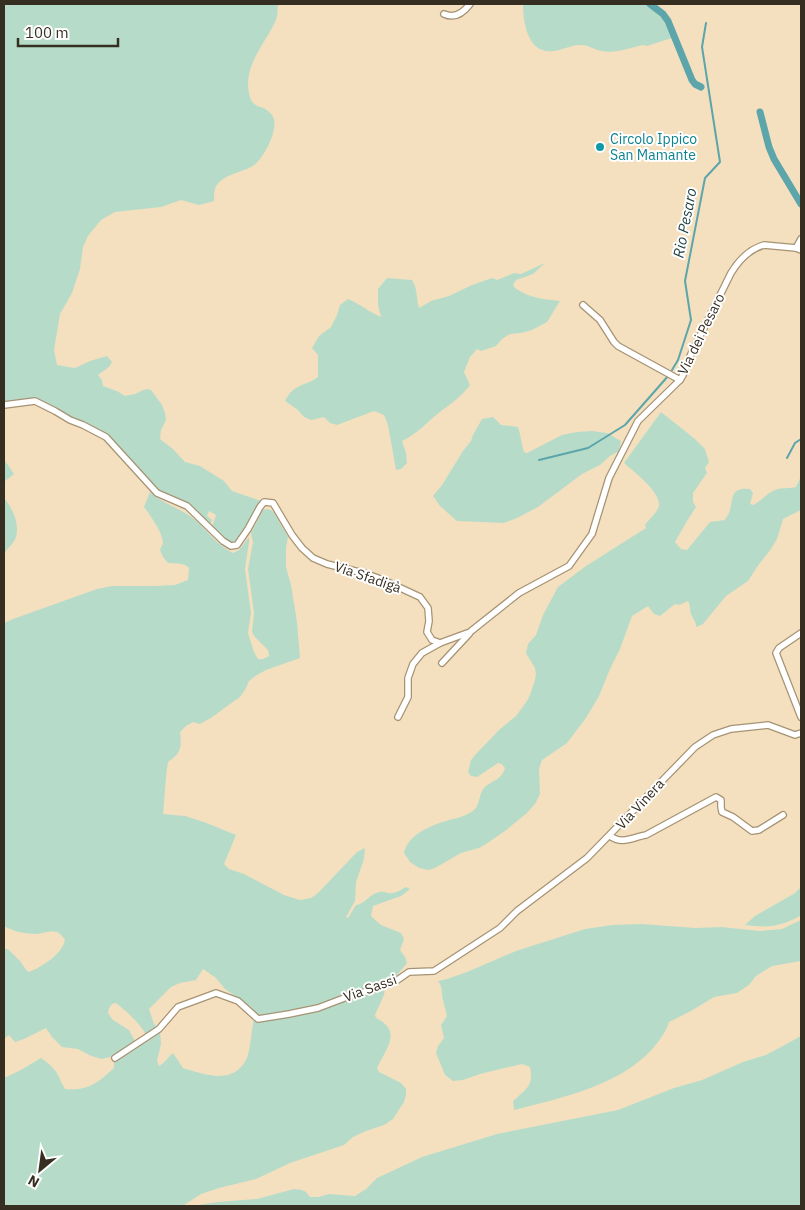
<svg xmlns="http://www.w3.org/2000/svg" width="805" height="1210" viewBox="0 0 805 1210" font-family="'IBM Plex Sans',sans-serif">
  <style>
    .green { fill: #b6dcc9 }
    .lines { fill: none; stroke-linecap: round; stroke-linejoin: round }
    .stream { stroke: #5ca5aa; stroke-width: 2 }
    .canal { stroke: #5ca5aa; stroke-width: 7 }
    .minor-casing { stroke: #a69374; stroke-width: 8 }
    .minor { stroke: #fff; stroke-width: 5.5 }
    .culture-dot { fill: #0f9aa8; stroke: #fff; stroke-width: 2 }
    .labels { text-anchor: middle; stroke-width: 4; stroke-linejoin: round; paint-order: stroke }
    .culture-label { font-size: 14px; fill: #0d838f; stroke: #fff; text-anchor: start }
    .street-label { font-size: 14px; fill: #362e21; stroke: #fff }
    .water-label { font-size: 15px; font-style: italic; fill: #1b3f41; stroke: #fff }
  </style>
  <rect width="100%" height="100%" fill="#f4e0bf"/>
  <!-- green -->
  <g class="green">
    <path d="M4,4L278,5C277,10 278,15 276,20C265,45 241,67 250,97C252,104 257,107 264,108C268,111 273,114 274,120C277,132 264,158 254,165C243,173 220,174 215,189C214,192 214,197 214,201L199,205L181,200L161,207L115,212L101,220L88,236L83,247L80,269L72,293L60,314L54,350L57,365L75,368L90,361L107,356L112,362L109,367L98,375L102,380L103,386L117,391L125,396L135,394L141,391L147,389L151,390L162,405L165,413L166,420L161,430L160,439L173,449L185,462L200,466L224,481L232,491L264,502L244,537L231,546L211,530L216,515L209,511L207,516L212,520L209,527L190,511L157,493L109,440L40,402L4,405Z"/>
    <path d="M523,4H646C659,14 667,21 672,38L647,46L643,45C630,48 614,54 602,51C594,50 588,44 580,45C571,45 562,50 554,51C528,55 523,23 523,4Z"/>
    <path d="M545,263L533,274L516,280L513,285L515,288C529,298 543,299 560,301L547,322L532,330L521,333L510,334L502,339L496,346L481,351L477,349L470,357L464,372L470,385C460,398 453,402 440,412C427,422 417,434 402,441L406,453L407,463L401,469L396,470L388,425L384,415L374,411L337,425L330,423L324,417L311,420L304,417L298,410L285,401C294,383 304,387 318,377V355L312,348L319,336L331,327L337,315L340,305L348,299C360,304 369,312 381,317L378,305V289L387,278L412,280C418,289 416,298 419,308L431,301L449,296L472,285L492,278L497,280L514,273L521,274Z"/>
    <path d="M661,412L695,439L705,449L709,462L705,468L707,473L693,493V502L696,507L687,521L675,542L681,549L687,550L710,522L725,520C726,517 728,515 729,513C734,499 729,487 750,489L753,493L750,504L753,505C761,501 767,493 775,490C782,487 789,489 796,487L801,476V510L783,519L777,539L771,549L757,567L748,581L726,596L703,624L696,627C696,621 694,621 692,616C689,611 691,606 688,601L679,605L675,604L660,616L654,614L648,606L632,616L620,649L610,669L599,696L586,718L567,743L542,760L539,769L540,794L535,804L527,813L505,831L486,844L479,848L461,853L435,868L429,870L419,868L410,862L404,853C408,834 432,825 449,820C457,818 467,816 474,810C481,804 478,792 486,786C494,780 502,779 505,768L502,764L498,763L477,777L471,776L468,772L471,760L475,755L500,729L516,716L527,701L530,695L535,680L536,674L535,668L526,653L528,644L536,635L543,615L558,587L586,566L646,528L645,525C649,519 657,513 659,506C661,492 633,471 624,463Z"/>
    <path d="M493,417L501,425L518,427C521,435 521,444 524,452L527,453L562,435L577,432L592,431L607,433L621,441L619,451L610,456L600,465L582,474L538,507L517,518L504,523L457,521L440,506L433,496L442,485L463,451L471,441L473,435L482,419Z"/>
    <path d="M4,459L14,474L4,482Z"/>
    <path d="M150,492C163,504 180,508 194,519C207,530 217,545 233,553L239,550L249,537V542L245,569L251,613L248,633L254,652L258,659H263L269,656L268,650L254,636L252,632L254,613L248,569L253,542L251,533L263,510L267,509L271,510L274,513L288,537L286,548V567L291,585L297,622L300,658L266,670L257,675L249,681L245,690L240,697L230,704L211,718L200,724L193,722L186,726L180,732C182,748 181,753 168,762C165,779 165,797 163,814L185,816L204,822L236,835L224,864L229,869L244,874L284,895L300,900L311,898L318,893L357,852L365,848L364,859L356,882L355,901L346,917L348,918L356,905C364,905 370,893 380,892C384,891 388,894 392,893C397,893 402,889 406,887L410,889L401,896L373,906L371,916L381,925L401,933L404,939L400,950L405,957L407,963L397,975L395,982L363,991L348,993L323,1004L299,1010L262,1016H258L251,1007L225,989L216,978L203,969L196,980L180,983L171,987L149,1009L154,1024L157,1027L146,1035C140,1023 126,1011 116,1003L112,1004L109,1008L108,1013L113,1020L129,1030L135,1041L114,1056L102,1059L91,1056L78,1049L62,1047L52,1037L46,1028L24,1039L15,1042L9,1035L4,1039V949H8L20,961L27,971L29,972C42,967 62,954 65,940C63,938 62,935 60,934C53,928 44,934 36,934C25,934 12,931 4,926V623L13,619L97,589L112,586H154L175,585L188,580L189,568C183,562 176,564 168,563L163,557L160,550C160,549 163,544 163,543C163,533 150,515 144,507Z"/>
    <path d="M4,498C12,507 20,524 16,537C14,543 7,549 4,554Z"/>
    <path d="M801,887V915L800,916C780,927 766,928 745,925L755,916L795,893Z"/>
    <path d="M801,920V961L772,966L756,976L749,985L737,993L714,997L691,1011L669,1022C667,1030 662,1036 658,1042C627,1084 562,1098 514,1110L513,1101C526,1089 534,1086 530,1067L522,1064L480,1074L463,1080L453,1081L445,1075L436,1053L438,1046L444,1038L441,1025L447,1016C446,1010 444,1006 443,1000C441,993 443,987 438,981L447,979L467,972L516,951L585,929L612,925L641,924L696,928L721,927L760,931L782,929Z"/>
    <path d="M385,989L384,995L375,1015L376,1018C403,1031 386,1049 377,1068L379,1072L401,1083L406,1089V1095L404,1102L393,1119L384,1125L366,1131L353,1137L344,1145L290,1163L256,1179L219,1188L201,1194L184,1205L193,1206L217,1202L257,1199L294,1189L302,1190L306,1192L310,1197H318L329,1194L355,1196L366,1189L377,1178L422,1157L497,1134L618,1110L674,1088L702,1080L743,1062L766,1055L801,1036V1206H4V1078L21,1070L41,1058C47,1062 53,1067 57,1073C60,1079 62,1084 65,1089C89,1091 97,1083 114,1068V1060L160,1032L161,1044L157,1061L159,1066C165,1063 168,1057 173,1053L183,1068C200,1073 225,1083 240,1068C243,1065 245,1062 247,1058C251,1046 251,1032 254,1019L262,1020Z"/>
  </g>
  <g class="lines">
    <!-- stream -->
    <g class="stream">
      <path d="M672,370L678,360L691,320L685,281L705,178L720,162L702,47L706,23"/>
      <path d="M787,458L795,443L801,439"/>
      <path d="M539,460L588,448L625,425L669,375"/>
    </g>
    <!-- canal -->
    <g class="canal">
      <path d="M650,4L663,14L668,21L692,80L695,84L701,87"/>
      <path d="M760,112L769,147L774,159L801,204"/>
    </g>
    <defs>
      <g id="minor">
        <path d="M444,14C455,19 464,12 470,4"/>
        <path d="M796,248L801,239"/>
        <path d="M583,305L600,320L614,342L618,346L680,380"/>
        <path d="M4,405L35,401L55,411L70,420L83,425L106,437L157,493L187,506L223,541L231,546L237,545L248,529L260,507L264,502L273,503L292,535L302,548L313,558L327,564L367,574L383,580L420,597L428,608L429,621L427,632L432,640L440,643L470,632L519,593L569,566L592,534L609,478L638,421L680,380L683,375L691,354L731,273C739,260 749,249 764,245L796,248L801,250"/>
        <path d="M801,633L779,648L776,653L801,717"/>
        <path d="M442,663L469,634"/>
        <path d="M398,717L408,697V678L413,664L422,653L440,643"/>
        <path d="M610,836C622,845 633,837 646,835L716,797L721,800V807L722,812L733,817L752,831L759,830L783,815"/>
        <path d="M115,1058L159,1029L178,1007L216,993L238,1001L258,1019L289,1014L318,1008L347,997L368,991L396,981L409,972L434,971L500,928L517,911L587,858L695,747L713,735L731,729L768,725L795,735L801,733"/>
      </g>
    </defs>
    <!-- minor casing -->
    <use href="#minor" class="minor-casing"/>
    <!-- minor -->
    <use href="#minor" class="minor"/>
  </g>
  <!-- markers -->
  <circle class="culture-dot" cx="600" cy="147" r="5"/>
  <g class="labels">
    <!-- culture labels -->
    <g class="culture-label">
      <text x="610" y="144">Circolo Ippico<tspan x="610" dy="16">San Mamante</tspan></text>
    </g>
    <!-- street labels -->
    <g class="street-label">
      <text transform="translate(701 334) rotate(-64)" y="5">Via dei Pesaro</text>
      <text transform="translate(368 577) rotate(19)" y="5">Via Sfadigà</text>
      <text transform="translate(640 804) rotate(-47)" y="5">Via Vinera</text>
      <text transform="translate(370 988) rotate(-20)" y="5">Via Sassi</text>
    </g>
    <!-- water labels -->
    <g class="water-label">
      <text transform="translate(685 223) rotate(-79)" y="5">Rio Pesaro</text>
    </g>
  </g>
  <!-- border -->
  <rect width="805" height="1210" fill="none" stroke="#362e21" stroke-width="10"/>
  <!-- north arrow -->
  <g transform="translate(40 1170) rotate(209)" stroke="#ffffff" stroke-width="4" paint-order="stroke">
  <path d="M0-4L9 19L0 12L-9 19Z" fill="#362e21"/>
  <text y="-8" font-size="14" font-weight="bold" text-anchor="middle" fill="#362e21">N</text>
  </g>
  <!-- scale -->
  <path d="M18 38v8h100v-8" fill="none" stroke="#362e21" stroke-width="2.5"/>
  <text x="25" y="38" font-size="15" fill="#362e21" stroke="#ffffff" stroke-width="4" paint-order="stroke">100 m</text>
</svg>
